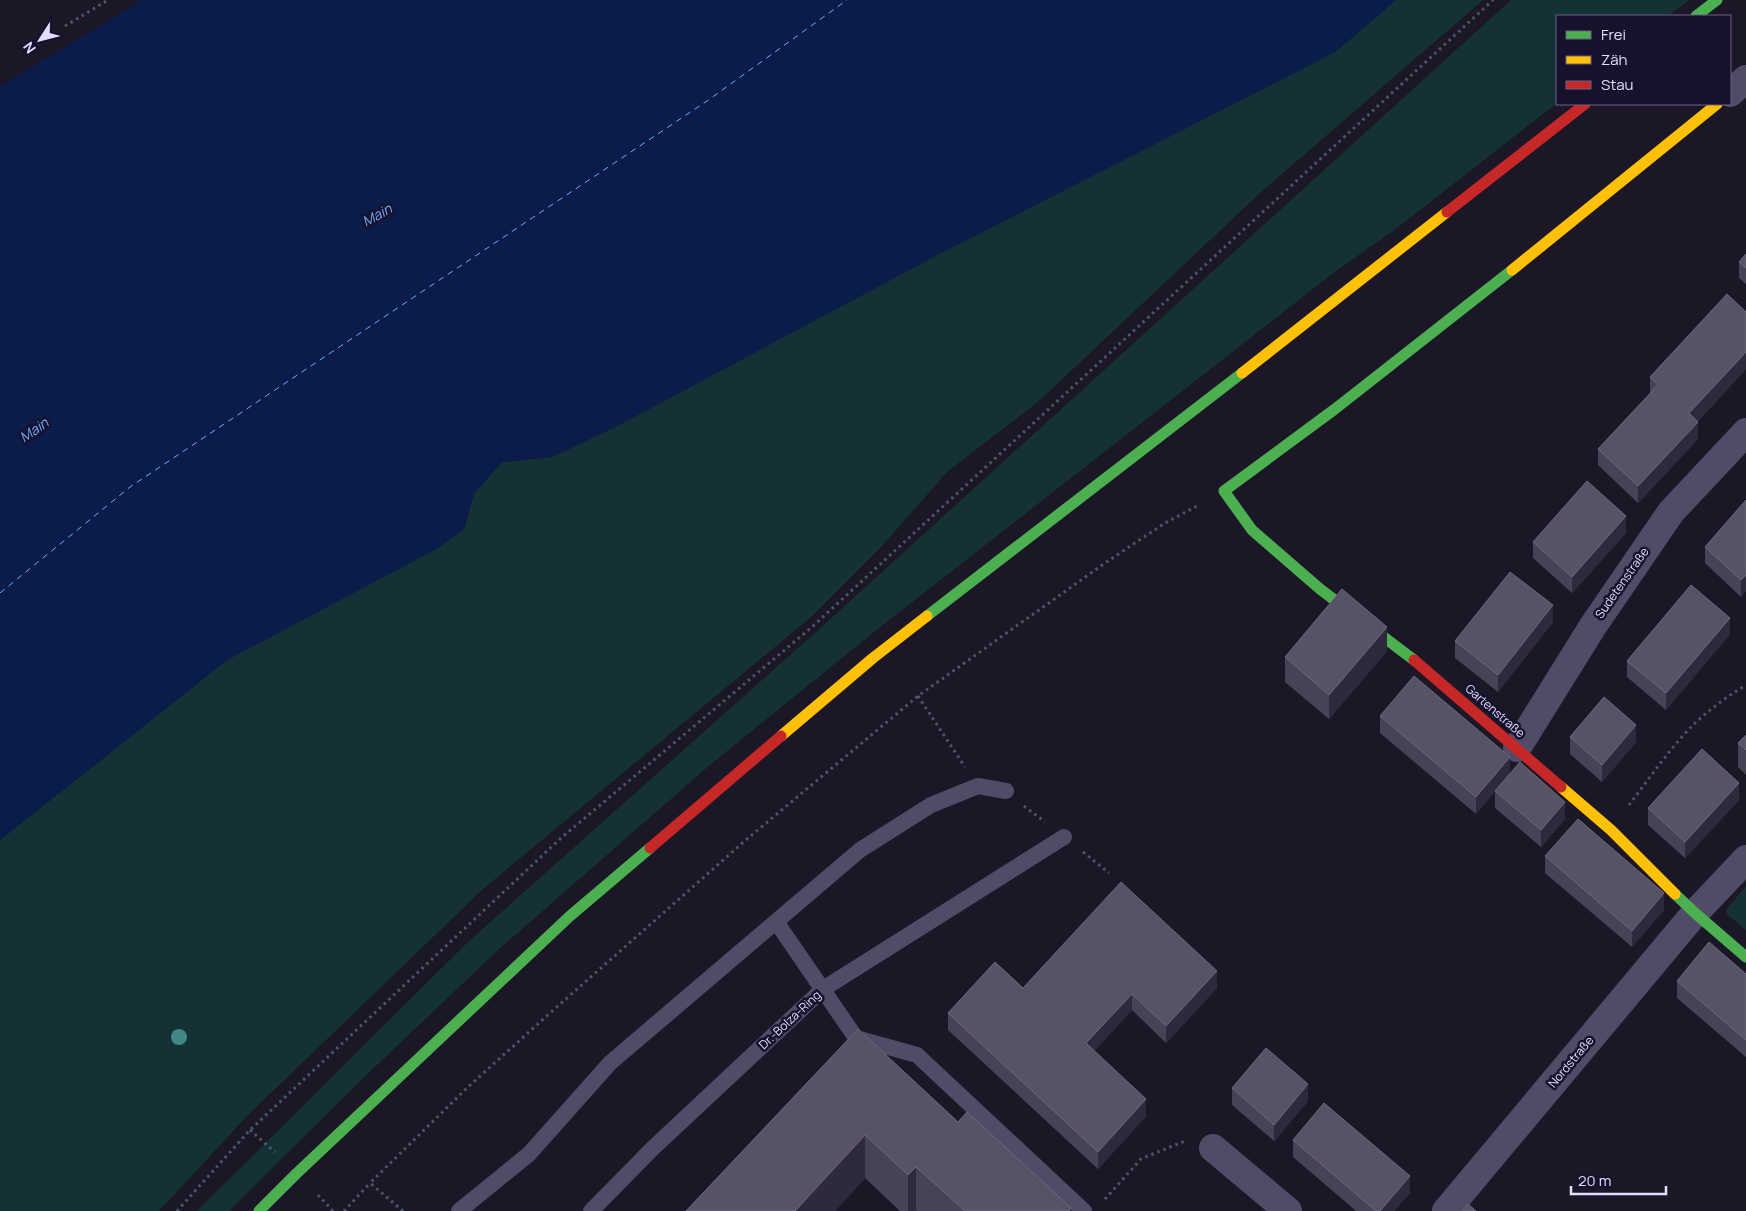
<svg xmlns="http://www.w3.org/2000/svg" width="1746" height="1211" viewBox="0 0 1746 1211" font-family="Manrope,sans-serif">
  <style>
    .green { fill: #143236 }
    .water { fill: #0b1c4a }
    .lines { fill: none; stroke-linecap: round; stroke-linejoin: round }
    .ferry { stroke: #6baeff; stroke-width: 1; stroke-dasharray: 6 5; stroke-linecap: butt }
    .path { stroke: #4b5868; stroke-width: 3; stroke-dasharray: 2.5 4; stroke-linecap: butt }
    .lane { stroke: #504c68; stroke-width: 16 }
    .street { stroke: #504c68; stroke-width: 28 }
    .fast { stroke: #4caf50; stroke-width: 11 }
    .slow { stroke: #ffc107; stroke-width: 11 }
    .jam { stroke: #c62828; stroke-width: 11 }
    .tree { fill: #438884 }
    .wall { fill: #474255 }
    .shaded-wall { fill: #2f2a3b }
    .building { fill: #585267; stroke: #6e687f }
    .labels { text-anchor: middle; stroke-width: 5; stroke-linejoin: round; paint-order: stroke }
    .street-label { font-size: 12px; fill: #e4ddff; stroke: #18112d }
    .water-label { font-size: 14px; font-style: italic; fill: #6baeff; stroke: #18112d }
  </style>
  <rect width="100%" height="100%" fill="#1c1727"/>
  <!-- green -->
  <g class="green">
    <path d="M1396,0H1483L1260,193L1039,401L947,472L883,545L811,617L483,889L248,1115L159,1211H0V840L227,660L436,549L464,529L474,493L502,462L552,457L619,425L939,254L1335,52Z"/>
    <path d="M1511,0H1689L1668,16H1557V103L1397,228L1332,274L879,628L711,764L499,949L356,1085L229,1211H197L468,942L816,632Z"/>
    <path d="M1746,886V930L1727,914L1726,910Z"/>
  </g>
  <!-- water -->
  <path class="water" d="M142,0H1396L1335,52L939,254L619,425L552,457L502,462L474,493L464,529L436,549L227,660L0,840V86Z"/>
  <g class="lines">
    <!-- ferry -->
    <path class="ferry" d="M0,593L130,487L707,101L847,0"/>
    <!-- path -->
    <g class="path">
      <path d="M65,26L108,0"/>
      <path d="M918,696L965,767"/>
      <path d="M1629,805C1649,779 1670,748 1694,724C1710,709 1728,696 1746,685"/>
      <path d="M1024,806L1045,822"/>
      <path d="M1083,852L1109,873"/>
      <path d="M250,1130L275,1152"/>
      <path d="M318,1195L333,1211"/>
      <path d="M1105,1199L1141,1159L1182,1142L1185,1143"/>
      <path d="M177,1211L250,1130L561,838L812,627L1493,0"/>
      <path d="M344,1211L370,1183"/>
      <path d="M403,1211L370,1183L468,1087L550,1013L747,839L918,696L1105,563L1165,523L1197,506"/>
    </g>
    <!-- lane -->
    <g class="lane">
      <path d="M777,923L856,1038L917,1055L1084,1211"/>
      <path d="M459,1211L529,1154L610,1063L860,850L931,805L978,786L1006,791"/>
      <path d="M591,1211L653,1148L823,989L1064,837"/>
    </g>
    <!-- street -->
    <g class="street">
      <path d="M1730,93L1746,79"/>
      <path d="M1517,748L1593,626L1671,512L1746,432"/>
      <path d="M1213,1148L1288,1211"/>
      <path d="M1446,1211L1695,913L1746,859"/>
    </g>
    <!-- fast -->
    <g class="fast">
      <path d="M1696,16L1717,0"/>
      <path d="M927,616L1242,373"/>
      <path d="M1414,660L1320,589L1252,530L1224,491L1335,409L1512,270"/>
      <path d="M1675,894L1695,913L1746,957"/>
      <path d="M259,1211L297,1173L570,916L650,848"/>
    </g>
    <!-- slow -->
    <g class="slow">
      <path d="M1512,270L1717,104"/>
      <path d="M1242,373L1447,212"/>
      <path d="M781,736L873,658L927,616"/>
      <path d="M1561,787L1611,830L1675,894"/>
    </g>
    <!-- jam -->
    <g class="jam">
      <path d="M1447,212L1585,104"/>
      <path d="M1414,660L1561,787"/>
      <path d="M650,848L781,736"/>
    </g>
  </g>
  <!-- trees -->
  <circle class="tree" cx="179" cy="1037" r="8"/>
  <!-- wall -->
  <g class="wall">
    <path d="M1746,254V284L1739,278V262Z"/>
    <path d="M1746,312V369L1697,422L1698,439L1638,503L1598,465V449L1650,393V377Z"/>
    <path d="M1746,500V591L1741,597L1705,563V547Z"/>
    <path d="M1626,533L1572,593L1533,558V542Z"/>
    <path d="M1553,622L1498,692L1455,658V641Z"/>
    <path d="M1730,634L1666,710L1627,677V661Z"/>
    <path d="M1387,651L1329,719L1285,682V657Z"/>
    <path d="M1380,716L1510,774L1565,819L1541,847L1495,808V791L1476,814L1380,733Z"/>
    <path d="M1746,735V775L1738,767V743Z"/>
    <path d="M1570,737L1636,742L1602,782L1570,754Z"/>
    <path d="M1739,800L1685,858L1648,825V808Z"/>
    <path d="M1545,856L1664,910L1632,947L1545,873Z"/>
    <path d="M1746,974V1057L1677,998V981Z"/>
    <path d="M1023,988H1217L1166,1043L1132,1010L1094,1051L1146,1116L1098,1169L948,1030V1013Z"/>
    <path d="M858,1029L958,1122L1071,1211H917L916,1210L915,1211H900L865,1178L835,1211H686Z"/>
    <path d="M1232,1088L1308,1101L1274,1141L1232,1105Z"/>
    <path d="M1293,1140L1410,1193L1394,1211H1356L1293,1157Z"/>
  </g>
  <!-- shaded-wall -->
  <g class="shaded-wall">
    <path d="M1746,352V369L1689,430V413Z"/>
    <path d="M1698,422V439L1638,503V486Z"/>
    <path d="M1626,516V533L1572,593V577Z"/>
    <path d="M1746,575V591L1741,597V580Z"/>
    <path d="M1553,605V622L1498,692V675Z"/>
    <path d="M1730,618V634L1666,710V693Z"/>
    <path d="M1387,627V651L1329,719V695Z"/>
    <path d="M1636,725V742L1602,782V765Z"/>
    <path d="M1510,757V774L1476,814V797Z"/>
    <path d="M1739,783V800L1685,858V842Z"/>
    <path d="M1565,802V819L1541,847V830Z"/>
    <path d="M1664,893V910L1632,947V931Z"/>
    <path d="M1217,971V988L1166,1043V1026Z"/>
    <path d="M1132,994V1010L1086,1060V1043Z"/>
    <path d="M1308,1084V1101L1274,1141V1125Z"/>
    <path d="M1146,1099V1116L1098,1169V1152Z"/>
    <path d="M865,1135V1178L835,1211H795Z"/>
    <path d="M916,1167V1210L915,1211H908V1175Z"/>
    <path d="M1410,1176V1193L1394,1211H1380Z"/>
  </g>
  <!-- building -->
  <g class="building">
    <path d="M1746,254V268L1739,262Z"/>
    <path d="M1727,294L1746,312V352L1689,413L1698,422L1638,486L1598,449L1658,385L1650,377Z"/>
    <path d="M1587,481L1626,516L1572,577L1533,542Z"/>
    <path d="M1746,500V575L1741,580L1705,547Z"/>
    <path d="M1510,572L1553,605L1498,675L1455,641Z"/>
    <path d="M1691,585L1730,618L1666,693L1627,661Z"/>
    <path d="M1342,589L1387,627L1329,695L1285,657Z"/>
    <path d="M1414,676L1510,757L1476,797L1380,716Z"/>
    <path d="M1604,697L1636,725L1602,765L1570,737Z"/>
    <path d="M1746,735V750L1738,743Z"/>
    <path d="M1702,749L1739,783L1685,842L1648,808Z"/>
    <path d="M1520,762L1565,802L1541,830L1495,791Z"/>
    <path d="M1578,819L1664,893L1632,931L1545,856Z"/>
    <path d="M1121,882L1217,971L1166,1026L1132,994L1086,1043L1146,1099L1098,1152L948,1013L995,962L1023,988Z"/>
    <path d="M1709,942L1746,974V1040L1677,981Z"/>
    <path d="M858,1029L958,1122L967,1112L1071,1208L1069,1211H964V1210L916,1167L908,1175L865,1135L795,1211H686Z"/>
    <path d="M1266,1048L1308,1084L1274,1125L1232,1088Z"/>
    <path d="M1324,1103L1410,1176L1380,1211H1376L1293,1140Z"/>
    <path d="M1468,1204L1476,1211H1462Z"/>
  </g>
  <g class="labels">
    <!-- street labels -->
    <g class="street-label">
      <text transform="translate(1622 583) rotate(-55)" y="4">Sudetenstraße</text>
      <text transform="translate(1495 711) rotate(41)" y="4">Gartenstraße</text>
      <text transform="translate(790 1020) rotate(-43)" y="4">Dr.-Bolza-Ring</text>
      <text transform="translate(1571 1062) rotate(-50)" y="4">Nordstraße</text>
    </g>
    <!-- water labels -->
    <g class="water-label">
      <text transform="translate(377 215) rotate(-29)" y="5">Main</text>
      <text transform="translate(34 430) rotate(-35)" y="5">Main</text>
    </g>
  </g>
  <!-- legend -->
  <rect x="1556" y="15" width="175" height="90" fill="#18112d" stroke="#6a6381"/>
  <rect x="1566" y="31" width="25" height="8" fill="#4caf50" stroke="#6a6381"/>
  <text x="1601" y="40" font-size="15" fill="#e4ddff">Frei</text>
  <rect x="1566" y="56" width="25" height="8" fill="#ffc107" stroke="#6a6381"/>
  <text x="1601" y="65" font-size="15" fill="#e4ddff">Zäh</text>
  <rect x="1566" y="81" width="25" height="8" fill="#c62828" stroke="#6a6381"/>
  <text x="1601" y="90" font-size="15" fill="#e4ddff">Stau</text>
  <!-- north arrow -->
  <g transform="translate(40 40) rotate(234)" stroke="#18112d" stroke-width="4" paint-order="stroke">
  <path d="M0-4L9 19L0 12L-9 19Z" fill="#e4ddff"/>
  <text y="-8" font-size="14" font-weight="bold" text-anchor="middle" fill="#e4ddff">N</text>
  </g>
  <!-- scale -->
  <path d="M1571 1186v8h95v-8" fill="none" stroke="#e4ddff" stroke-width="2.5"/>
  <text x="1578" y="1186" font-size="15" fill="#e4ddff" stroke="#18112d" stroke-width="4" paint-order="stroke">20 m</text>
</svg>
